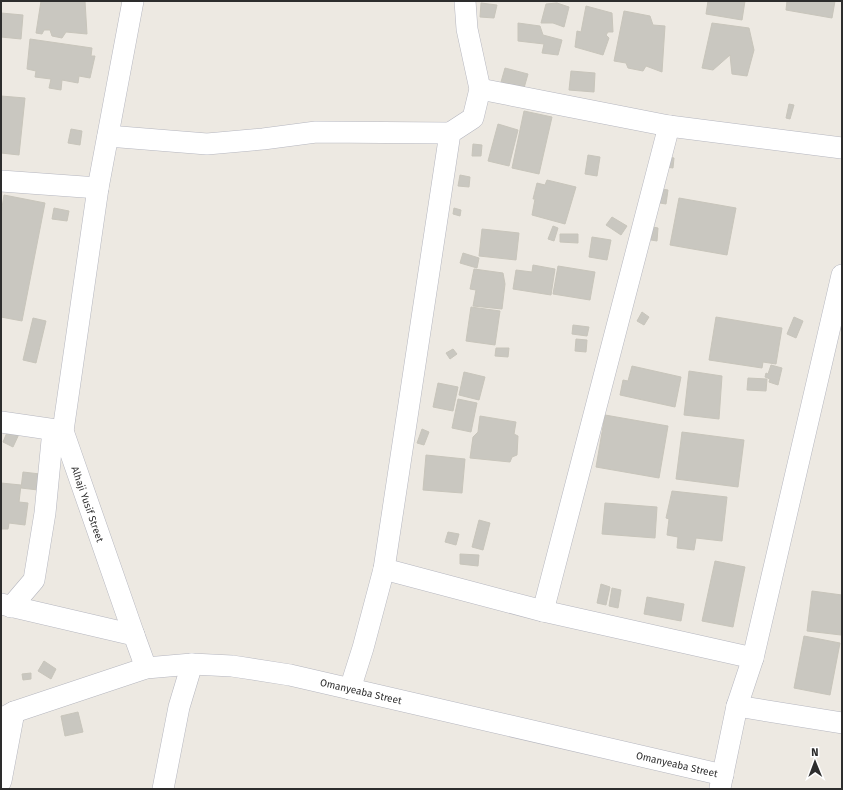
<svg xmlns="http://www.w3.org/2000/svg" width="843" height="790" viewBox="0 0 843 790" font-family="'Fira Sans',sans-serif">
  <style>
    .building { fill: #c9c7c0; stroke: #c8c5bb }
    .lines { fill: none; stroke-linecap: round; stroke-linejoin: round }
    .street-casing { stroke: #b5b6bf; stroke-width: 22 }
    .street { stroke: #fff; stroke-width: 21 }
    .labels { text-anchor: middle; stroke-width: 3; stroke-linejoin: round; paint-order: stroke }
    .street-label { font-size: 10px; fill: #2d2d2d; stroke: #fff }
  </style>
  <rect width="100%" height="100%" fill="#ede9e2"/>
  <!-- building -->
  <g class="building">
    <path d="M41,1H85L87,34L66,32L62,38L52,36L50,30H44L42,34L36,33Z"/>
    <path d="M708,1H745L742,20L706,14Z"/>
    <path d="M787,1H835L832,18L786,10Z"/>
    <path d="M481,3L497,5L494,18L480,17Z"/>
    <path d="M557,3L569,7L564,27L553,23H541L546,4Z"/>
    <path d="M586,6L612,13L613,32H608L606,35L609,38L603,55L575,47L577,31L581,32Z"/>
    <path d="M624,11L650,16L653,25L665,26L662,72L646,66L643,71L628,68L626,63L614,61Z"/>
    <path d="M1,13L23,15L21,39L1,37Z"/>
    <path d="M518,23L540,26L543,35L562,40L558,55L542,53L544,44L518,41Z"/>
    <path d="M712,23L749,28L754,50L747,76L732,74L730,55L713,70L702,68Z"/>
    <path d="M30,39L92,48L91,56H95L90,78L79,76L78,83L62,80L61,90L49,88L51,79L35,77L36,71L27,69Z"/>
    <path d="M505,68L528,74L524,88L501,82Z"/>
    <path d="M571,71L595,73L594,92L569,90Z"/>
    <path d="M1,96L25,98L19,155L1,153Z"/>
    <path d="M789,104L794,105L790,119L786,118Z"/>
    <path d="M524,111L552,117L539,174L512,168Z"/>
    <path d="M498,124L518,130L509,166L488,161Z"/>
    <path d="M71,129L82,131L80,145L68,143Z"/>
    <path d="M473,144L482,145L481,156H472Z"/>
    <path d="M588,155L600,157L597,176L585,174Z"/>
    <path d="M662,156L674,158L673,168L660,166Z"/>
    <path d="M460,175L470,177L469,187L458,186Z"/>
    <path d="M547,180L576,187L565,224L532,215L535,199H533L537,183L545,185Z"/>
    <path d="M656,188L668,190L666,204L654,202Z"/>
    <path d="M4,195L45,203L22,321L1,317V214Z"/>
    <path d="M679,198L736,208L727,255L670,245Z"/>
    <path d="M54,208L69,211L67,221L52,219Z"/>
    <path d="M454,208L461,210L460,216L453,214Z"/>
    <path d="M612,217L627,226L621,235L606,225Z"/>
    <path d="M553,226L558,228L554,241L548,239Z"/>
    <path d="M653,227L658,228L657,241L651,240Z"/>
    <path d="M482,229L519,233L516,260L479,256Z"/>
    <path d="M560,234H578V243L560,242Z"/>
    <path d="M592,237L611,240L607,260L589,257Z"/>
    <path d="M463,253L479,258L477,268L460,263Z"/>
    <path d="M533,265L555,269L551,295L513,289L516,270L532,272Z"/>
    <path d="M558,266L595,272L590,300L553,294Z"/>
    <path d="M474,269L503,273L505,284L502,309L473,306L476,290L470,289Z"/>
    <path d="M471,307L500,311L495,345L466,341Z"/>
    <path d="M642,312L649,317L644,325L637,321Z"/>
    <path d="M716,317L782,328L776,364L763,362L762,368L709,360Z"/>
    <path d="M794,317L803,321L796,338L787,334Z"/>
    <path d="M33,318L46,321L36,363L23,360Z"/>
    <path d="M573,325L589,327L587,336L572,334Z"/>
    <path d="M576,339L587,340L586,352L575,351Z"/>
    <path d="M496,348H509L508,357L495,356Z"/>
    <path d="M453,349L457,354L450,359L446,353Z"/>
    <path d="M771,365L782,368L778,385L769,382L770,379L765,377L766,373L768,374Z"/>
    <path d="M632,366L681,377L675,407L620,395L623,380L628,381Z"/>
    <path d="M689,371L722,376L719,419L684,415Z"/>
    <path d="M464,372L485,377L479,400L459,395Z"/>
    <path d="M748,378L767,379L766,391L747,390Z"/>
    <path d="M438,383L458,387L453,411L433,407Z"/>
    <path d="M458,399L477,403L471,432L452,428Z"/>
    <path d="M605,415L668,426L659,478L596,467Z"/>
    <path d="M480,416L516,422L514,434L518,436L517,455L512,457L510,462L470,458L473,437L478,432Z"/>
    <path d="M422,429L429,432L424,445L417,443Z"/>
    <path d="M8,430L19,434L13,447L3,442Z"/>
    <path d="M682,432L744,440L738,487L676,479Z"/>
    <path d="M426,455L465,459L462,493L423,490Z"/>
    <path d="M23,472L40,474L38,490L21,488Z"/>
    <path d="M1,483L21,485L19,502L28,503L25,525L9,523L8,529H1Z"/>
    <path d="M672,491L727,497L722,541L696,538L694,550L677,548L678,537L667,535L669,519L666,518Z"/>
    <path d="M605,503L657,507L655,538L602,534Z"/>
    <path d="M479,520L490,523L483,550L472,547Z"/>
    <path d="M448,532L459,534L456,545L445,542Z"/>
    <path d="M460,554L479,555L478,566L460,564Z"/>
    <path d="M715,561L745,567L733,627L702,621Z"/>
    <path d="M601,584L610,587L606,605L597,603Z"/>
    <path d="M612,588L621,590L618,608L609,606Z"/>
    <path d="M812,591L842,595L841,635L807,631Z"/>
    <path d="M647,597L684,604L681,621L644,614Z"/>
    <path d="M804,636L840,643L830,695L794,688Z"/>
    <path d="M44,661L56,669L51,679L38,671Z"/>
    <path d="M31,673V679L23,680L22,674Z"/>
    <path d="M78,712L83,732L65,736L61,716Z"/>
  </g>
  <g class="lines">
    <defs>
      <g id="street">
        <path d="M480,89L669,126L842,148"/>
        <path d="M108,136L207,144L263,139L316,132L450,133"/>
        <path d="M1,181L98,188L63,431"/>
        <path d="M98,188L133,1"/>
        <path d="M1,422L63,431L134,635"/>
        <path d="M384,569L543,611L753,658"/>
        <path d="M1,604L134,635L146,668"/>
        <path d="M11,607L34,580L45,513L53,430"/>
        <path d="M543,611L669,126"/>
        <path d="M350,689L363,648L384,569L450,133L473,118L480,89L467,29L465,1"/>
        <path d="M737,706L842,723"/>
        <path d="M1,719L14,712L146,668L192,664L232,666L290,675L723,775"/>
        <path d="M1,781L14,712"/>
        <path d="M720,788L737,706L753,658L842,275"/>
        <path d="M163,789L179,707L192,664"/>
      </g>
    </defs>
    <!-- street casing -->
    <use href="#street" class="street-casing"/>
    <!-- street -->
    <use href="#street" class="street"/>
  </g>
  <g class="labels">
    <!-- street labels -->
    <g class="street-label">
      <text transform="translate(88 504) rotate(71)" y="4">Alhaji Yusif Street</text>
      <text transform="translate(361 691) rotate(13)" y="4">Omanyeaba Street</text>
      <text transform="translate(677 764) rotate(13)" y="4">Omanyeaba Street</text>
    </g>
  </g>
  <!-- border -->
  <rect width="843" height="790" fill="none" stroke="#2d2d2d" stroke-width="4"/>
  <!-- north arrow -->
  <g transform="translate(815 762) rotate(359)" stroke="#ffffff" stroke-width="3" paint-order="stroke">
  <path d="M0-3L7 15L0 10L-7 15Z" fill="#2d2d2d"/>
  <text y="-6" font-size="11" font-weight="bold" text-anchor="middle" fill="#2d2d2d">N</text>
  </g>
</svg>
